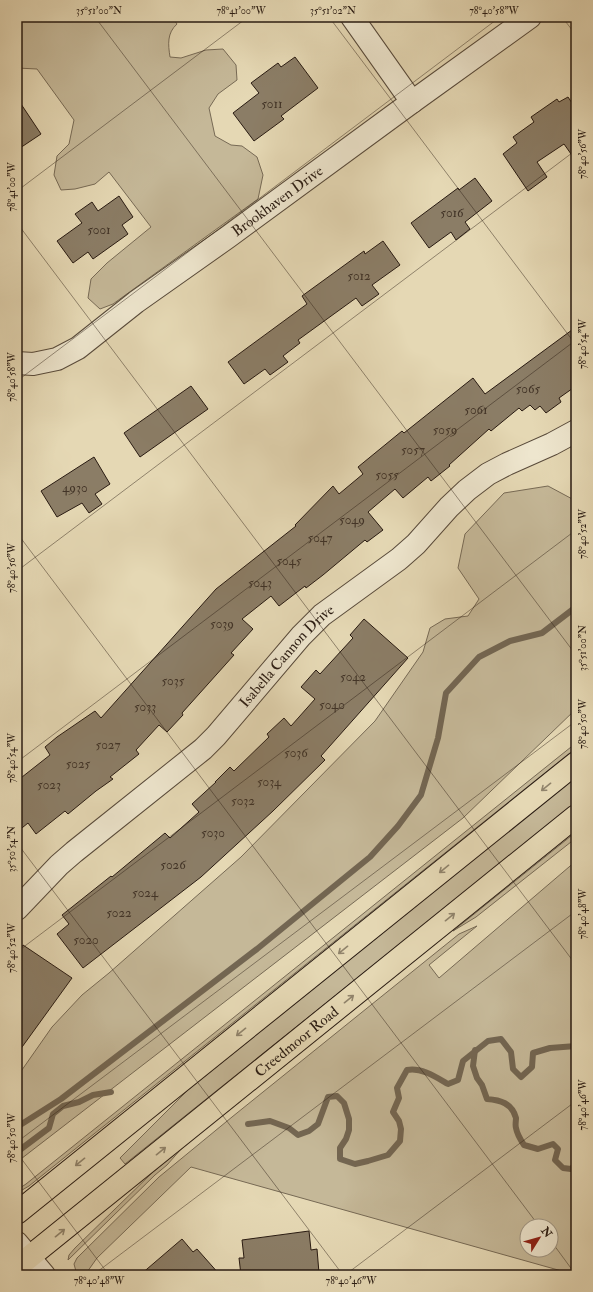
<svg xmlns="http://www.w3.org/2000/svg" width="593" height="1292" viewBox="0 0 593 1292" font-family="'IM FELL Double Pica',serif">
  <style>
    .green { fill: #c5b898; stroke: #776a55; fill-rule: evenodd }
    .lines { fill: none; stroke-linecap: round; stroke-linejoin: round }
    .stream { stroke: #736652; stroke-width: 6 }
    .building { fill: #8b7d66; stroke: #291b12 }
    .minor-casing { stroke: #584a3a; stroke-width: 24 }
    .major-casing { stroke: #291b12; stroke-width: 24 }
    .minor { stroke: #eee6ce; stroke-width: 22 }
    .major { stroke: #e5d8b4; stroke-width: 22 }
    .oneway { stroke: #90836b }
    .ticks { fill: none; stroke: #291b12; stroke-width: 1; stroke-opacity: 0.45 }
    .labels { text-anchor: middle; stroke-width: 3.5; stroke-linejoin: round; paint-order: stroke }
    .number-label { font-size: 13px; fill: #423427 }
    .street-label { font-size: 15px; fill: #291b12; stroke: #eee6ce }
    .neatline { fill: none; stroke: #291b12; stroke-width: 1.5 }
    .ticks-label { font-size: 10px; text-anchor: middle; fill: #291b12 }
  </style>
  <rect width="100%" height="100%" fill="#e5d8b4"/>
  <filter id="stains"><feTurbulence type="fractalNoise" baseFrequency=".005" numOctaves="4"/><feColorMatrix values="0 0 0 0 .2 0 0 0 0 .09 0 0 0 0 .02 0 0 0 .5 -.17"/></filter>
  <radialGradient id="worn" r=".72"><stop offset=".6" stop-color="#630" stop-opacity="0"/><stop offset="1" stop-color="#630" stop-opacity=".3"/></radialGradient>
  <!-- green -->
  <g class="green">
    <path d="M17,17H172L177,24C167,33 168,44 170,57L181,58L206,50L223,49L236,65L237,80L218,94L209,108L215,136L231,145L242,146L257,157L263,175L258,199L113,304L100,309L88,298L91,279L107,263L151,227L109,172L95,184L75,189L61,190L54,175L57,156L69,144L74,120L37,69L17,68Z"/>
    <path d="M548,486L576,501V709L463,818L17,1162V1077L52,1027L82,995L109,973L241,857L375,721L423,652L430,628L445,619L468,616L479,599L458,568L465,534L504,493Z"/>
    <path d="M576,743V748L29,1186L17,1193V1190L26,1184Z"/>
    <path d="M576,777V803L125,1164L120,1158L189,1089Z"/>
    <path d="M576,832V838L476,917L453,931Z"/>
    <path d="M576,861V1275L191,1167L97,1258L85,1275H77L74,1264L77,1258L159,1177L232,1117L459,934L477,926L429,965L439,978ZM527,1226H551V1250H527Z"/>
    <path d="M182,1148L167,1165L155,1175L68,1260L69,1255L75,1248L154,1171Z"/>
  </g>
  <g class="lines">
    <!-- stream -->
    <g class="stream">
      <path d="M475,1050L473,1066L477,1078L482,1085L487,1099C500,1100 512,1103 516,1118C516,1121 515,1125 516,1128C517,1134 520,1139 524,1145L538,1149L553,1144L558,1149L555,1160L563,1168L571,1169L576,1164"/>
      <path d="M248,1124L270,1121L289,1128L298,1135L309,1131L318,1124L328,1097L337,1096L344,1103L349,1119V1130L346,1139L340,1148V1159L355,1164L368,1161L388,1155L400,1141L401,1129L399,1121L393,1112L399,1098L397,1088L407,1070C421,1067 436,1077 448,1084L458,1080L463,1061L488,1041L501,1039L511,1052L513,1069L521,1077L532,1067L533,1053L550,1048L576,1046"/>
      <path d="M17,1127L61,1099L257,949L370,857L398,826L421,795L438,738L446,693L479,657L510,641L542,633L576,607"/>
      <path d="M17,1152L49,1128L53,1114L63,1106L79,1102L93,1095L111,1092"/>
    </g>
  </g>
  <!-- building -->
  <g class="building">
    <path d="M295,57L318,88L281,116L284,119L254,141L233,113L259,93L251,83L278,63L281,67Z"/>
    <path d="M568,97L576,109V161L564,144L537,162L547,177L528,191L503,154L517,143L513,137L534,122L531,117L557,99L559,102Z"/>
    <path d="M17,98L41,134L17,150Z"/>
    <path d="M475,178L492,201L465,222L470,229L456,240L451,232L429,248L411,223L458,188L459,190Z"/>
    <path d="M119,196L133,217L122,225L128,234L93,259L88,252L73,263L57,241L82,223L75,214L92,202L98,211Z"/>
    <path d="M383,241L400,265L372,285L379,294L362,306L356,298L298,340L300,343L283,356L288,362L270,375L265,369L244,384L228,362L307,304L302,296L364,251L365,254Z"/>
    <path d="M576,327V386L559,398L561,402L546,413L540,406L535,410L530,405L522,411L519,408L491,431L489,429L449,465L450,466L431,481L428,477L403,498L395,489L368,512L383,530L367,542L365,540L323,575L306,588L305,586L279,606L271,596L242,619L253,629L231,653L234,655L182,713L183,715L167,732L159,725L136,750L139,754L110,777L113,779L96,791L68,814L65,811L36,834L28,823L17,832V781L50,755L45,747L57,737L95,711L101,718L216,589L296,526L295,525L333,486L339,494L363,474L358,467L402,431L404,433L473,378L485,394Z"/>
    <path d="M191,386L208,409L140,457L124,433Z"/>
    <path d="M94,457L110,484L95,494L102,504L89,513L82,503L57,517L41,491Z"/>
    <path d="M364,619L408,658L321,756L325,760L273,811L201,877L83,968L57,934L69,924L62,915L111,876L112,877L165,833L170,838L199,812L192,804L216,782H215L230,767L234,771L269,737L267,734L284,718L291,726L315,699L301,687L316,670L320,674L353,638L350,635Z"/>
    <path d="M23,945L72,978L17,1054V954Z"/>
    <path d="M309,1231L311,1250L317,1249L319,1273H314V1275H241L239,1258H244L242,1240Z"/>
    <path d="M182,1239L193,1252L197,1249L220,1275H140Z"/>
  </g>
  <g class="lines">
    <defs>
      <g id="minor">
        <path d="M352,17L412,102"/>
        <path id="s1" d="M17,363L33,364L57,359L78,348L136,302L228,237L412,102L530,17"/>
        <path id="s2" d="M17,909L59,865L74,852L203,749L216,736L301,636L322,615L399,559L416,544L449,507L467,490L488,474L507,464L552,444L576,431"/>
        <path d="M17,1243L44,1275"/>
      </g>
      <g id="major">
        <path d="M17,1213L576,763"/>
        <path id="s3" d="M17,1267L576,816"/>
      </g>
    </defs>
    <!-- minor casing -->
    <use href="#minor" class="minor-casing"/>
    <!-- major casing -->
    <use href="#major" class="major-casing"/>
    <!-- minor -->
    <use href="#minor" class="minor"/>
    <!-- major -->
    <use href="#major" class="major"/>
  </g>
  <!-- one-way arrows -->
  <defs><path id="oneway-shaft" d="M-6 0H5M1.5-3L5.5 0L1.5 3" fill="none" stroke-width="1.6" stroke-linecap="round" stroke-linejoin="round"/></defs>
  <g class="oneway">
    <use href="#oneway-shaft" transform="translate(546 787) rotate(141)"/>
    <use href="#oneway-shaft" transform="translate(444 869) rotate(141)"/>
    <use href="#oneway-shaft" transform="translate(450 917) rotate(-39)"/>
    <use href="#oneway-shaft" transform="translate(343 950) rotate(141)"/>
    <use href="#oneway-shaft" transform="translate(349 999) rotate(-39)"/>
    <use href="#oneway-shaft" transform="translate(241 1032) rotate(141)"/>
    <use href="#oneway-shaft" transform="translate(161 1151) rotate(-39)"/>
    <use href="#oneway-shaft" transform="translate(80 1162) rotate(141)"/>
    <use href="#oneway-shaft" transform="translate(60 1233) rotate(-39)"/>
  </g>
  <!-- ticks -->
  <path class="ticks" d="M95,17L576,655M329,17L576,345M562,17L576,35M17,191L248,17M17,223L576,965M17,381L500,17M17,533L539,1226M17,571L576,150M17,762L576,340M17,843L343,1275M17,952L576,530M17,1142L576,721M17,1153L109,1275M551,1241L576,1275M93,1275L576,911M345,1275L576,1101"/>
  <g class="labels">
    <!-- number labels -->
    <g class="number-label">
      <text x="272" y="108">5011</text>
      <text x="452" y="217">5016</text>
      <text x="99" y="234">5001</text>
      <text x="359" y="280">5012</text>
      <text x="528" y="393">5065</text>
      <text x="476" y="414">5061</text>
      <text x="445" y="434">5059</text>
      <text x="413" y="454">5057</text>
      <text x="387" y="479">5055</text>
      <text x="75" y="492">4930</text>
      <text x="352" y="524">5049</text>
      <text x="320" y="542">5047</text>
      <text x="289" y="565">5045</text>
      <text x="260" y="587">5043</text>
      <text x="222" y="628">5039</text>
      <text x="353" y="681">5042</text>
      <text x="173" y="685">5035</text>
      <text x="332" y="709">5040</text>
      <text x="145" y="711">5033</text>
      <text x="108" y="749">5027</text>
      <text x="296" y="757">5036</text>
      <text x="78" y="768">5025</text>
      <text x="269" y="786">5034</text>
      <text x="49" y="789">5023</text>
      <text x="243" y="805">5032</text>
      <text x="213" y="837">5030</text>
      <text x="173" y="869">5026</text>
      <text x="145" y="897">5024</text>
      <text x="119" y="917">5022</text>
      <text x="86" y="944">5020</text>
    </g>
    <!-- street labels -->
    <g class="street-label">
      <text dy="5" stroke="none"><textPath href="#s1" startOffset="312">Brookhaven Drive</textPath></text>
      <text dy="5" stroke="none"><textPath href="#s2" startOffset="371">Isabella Cannon Drive</textPath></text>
      <text dy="5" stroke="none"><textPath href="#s3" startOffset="359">Creedmoor Road</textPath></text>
    </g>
  </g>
  <!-- margin -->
  <rect width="593" height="1292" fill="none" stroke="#e5d8b4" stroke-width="44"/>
  <!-- north arrow -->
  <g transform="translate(539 1238) rotate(53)"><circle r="19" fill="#eee6ce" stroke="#9f9583"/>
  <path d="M0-3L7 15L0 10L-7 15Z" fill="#8f2418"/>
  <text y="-6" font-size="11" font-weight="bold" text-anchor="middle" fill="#291b12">N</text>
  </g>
  <rect x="22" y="22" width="549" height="1248" class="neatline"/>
  <g class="ticks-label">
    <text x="99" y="14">35°51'00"N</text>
    <text x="241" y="14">78°41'00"W</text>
    <text x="333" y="14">35°51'02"N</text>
    <text x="494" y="14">78°40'58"W</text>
    <text transform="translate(582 154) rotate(-90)" y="4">78°40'56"W</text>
    <text transform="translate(11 187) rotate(-90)" y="4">78°41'00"W</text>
    <text transform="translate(582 344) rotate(-90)" y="4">78°40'54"W</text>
    <text transform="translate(11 377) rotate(-90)" y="4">78°40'58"W</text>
    <text transform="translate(582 534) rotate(-90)" y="4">78°40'52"W</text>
    <text transform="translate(11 568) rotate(-90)" y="4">78°40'56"W</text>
    <text transform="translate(582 648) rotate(-90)" y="4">35°51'00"N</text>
    <text transform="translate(582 724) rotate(-90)" y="4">78°40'50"W</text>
    <text transform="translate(11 758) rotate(-90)" y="4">78°40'54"W</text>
    <text transform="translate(11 849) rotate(-90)" y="4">35°50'54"N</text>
    <text transform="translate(582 914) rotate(-90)" y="4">78°40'48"W</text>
    <text transform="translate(11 948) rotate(-90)" y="4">78°40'52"W</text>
    <text transform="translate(582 1105) rotate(-90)" y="4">78°40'46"W</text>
    <text transform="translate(11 1138) rotate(-90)" y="4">78°40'50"W</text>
    <text x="99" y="1284">78°40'48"W</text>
    <text x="351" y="1284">78°40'46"W</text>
  </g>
  <rect width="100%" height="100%" filter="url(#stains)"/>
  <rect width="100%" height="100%" fill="url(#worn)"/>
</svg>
